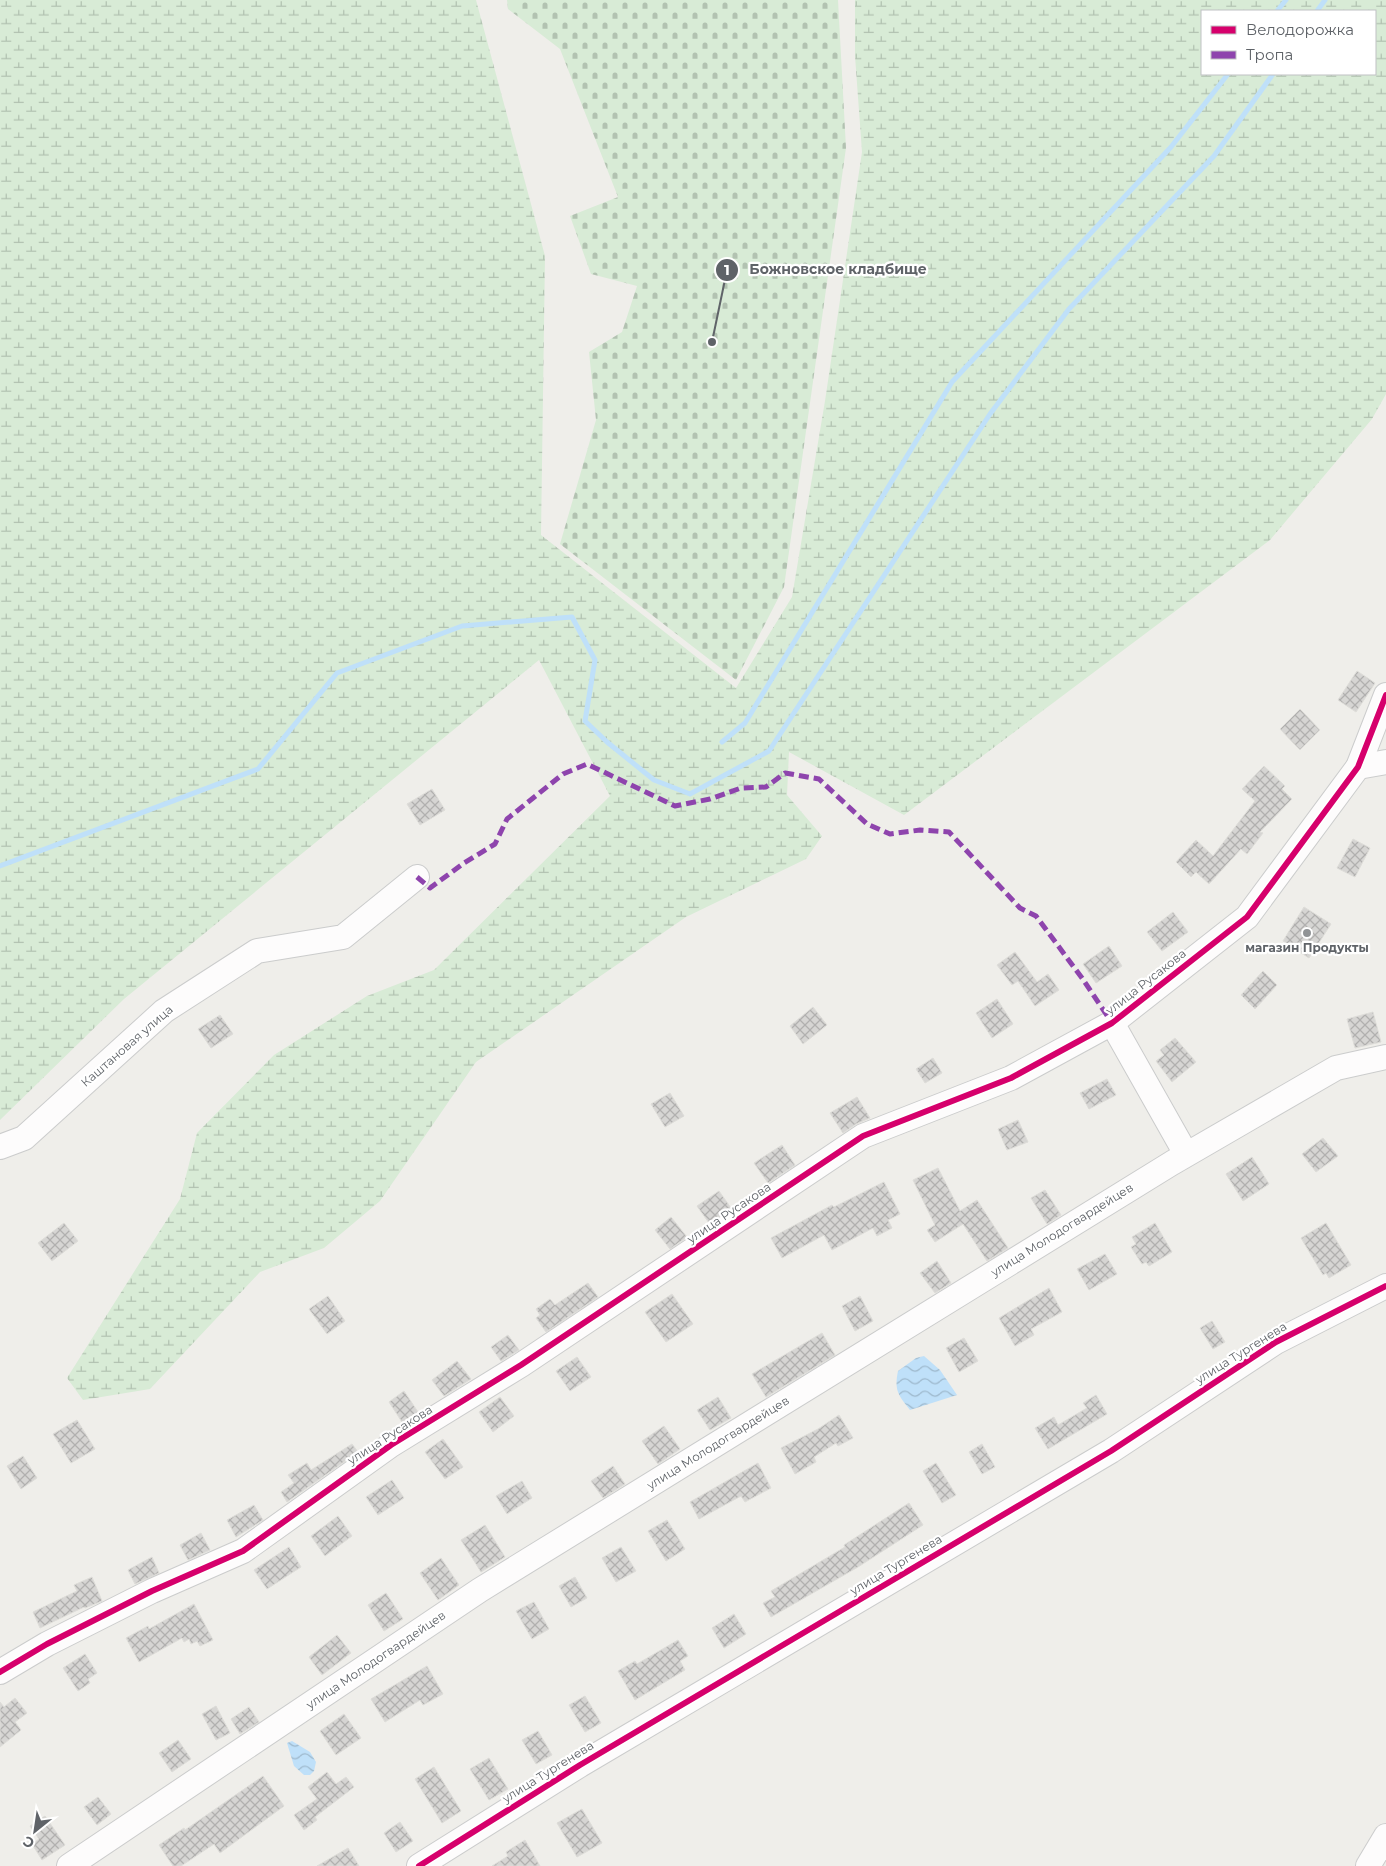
<svg xmlns="http://www.w3.org/2000/svg" width="1386" height="1866" viewBox="0 0 1386 1866" font-family="Montserrat,sans-serif">
  <style>
    .wetland { fill: url(#wetland-marsh); fill-rule: evenodd }
    .cemetery { fill: url(#cemetery-stones) }
    .water { fill: url(#water-waves) }
    .lines { fill: none; stroke-linecap: round; stroke-linejoin: round }
    .stream { stroke: #bfe0f9; stroke-width: 5 }
    .building { fill: url(#building-cross-hatch); stroke: #deddd9 }
    .minor-casing { stroke: #cbcccc; stroke-width: 26 }
    .minor { stroke: #fdfcfc; stroke-width: 24 }
    .quiet { stroke: #8e44ad; stroke-width: 5; stroke-dasharray: 10 5; stroke-linecap: butt }
    .cycleway-casing { stroke: #fff; stroke-width: 9 }
    .cycleway { stroke: #d6006c; stroke-width: 6 }
    .poi-dot { fill: #919496; stroke: #fff; stroke-width: 2 }
    .labels { text-anchor: middle; stroke-width: 4.5; stroke-linejoin: round; paint-order: stroke }
    .poi-label { font-size: 12px; font-weight: bold; fill: #5f6368; stroke: #fff }
    .street-label { font-size: 12px; fill: #5f6368; stroke: #fff }
    .leader { fill: none; stroke: #5f6368; stroke-width: 2 }
    .callout-dot { fill: #5f6368; stroke: #fff; stroke-width: 2 }
    .mark-label { font-size: 15px; text-anchor: middle; font-weight: bold; fill: #fff }
    .callout-label { font-size: 14px; text-anchor: middle; font-weight: bold; fill: #5f6368; stroke: #fff; stroke-width: 4.5; stroke-linejoin: round; paint-order: stroke }
  </style>
  <defs>
    <pattern id="wetland-marsh" width="20" height="14" patternUnits="userSpaceOnUse" patternTransform="scale(1.25)"><rect width="20" height="14" fill="#d8ebd6"/><path d="M1 5h8M5 5V1M11 12h8M15 12V8" fill="none" stroke="#b2c2b1"/></pattern>
    <pattern id="cemetery-stones" width="16" height="16" patternUnits="userSpaceOnUse" patternTransform="scale(1.25)"><rect width="16" height="16" fill="#d8ebd6"/><path d="M2 7V4a2 2 0 0 1 4 0v3zM10 15v-3a2 2 0 0 1 4 0v3z" fill="#b2c2b1"/></pattern>
    <pattern id="water-waves" width="16" height="10" patternUnits="userSpaceOnUse" patternTransform="scale(1.25)"><rect width="16" height="10" fill="#bfe0f9"/><path d="M0 5q4-4 8 0t8 0" fill="none" stroke="#9eb9cd"/></pattern>
    <pattern id="building-cross-hatch" width="8" height="8" patternUnits="userSpaceOnUse" patternTransform="scale(1.25)"><rect width="8" height="8" fill="#d6d5d3"/><path d="M0 0l8 8M0 8l8-8" fill="none" stroke="#b1b0af"/></pattern>
  </defs>
  <rect width="100%" height="100%" fill="#efeeea"/>
  <!-- wetland -->
  <path class="wetland" d="M0,0H476L545,256L541,535L736,688L792,597L825,401L862,152L855,56V0H1386V394L1372,419L1270,540L904,815L789,752L787,795L822,836L806,859L686,917L476,1062L380,1201L324,1248L260,1272L150,1389L83,1400L67,1378L180,1199L197,1133L274,1055L367,996L434,970L610,796L539,660L124,999L0,1120ZM1202,11H1375V74H1202Z"/>
  <!-- cemetery -->
  <path class="cemetery" d="M507,0H838L846,148L784,587L736,680L560,544L596,420L589,352L622,332L637,286L591,274L570,216L618,197L560,49L508,9Z"/>
  <!-- water -->
  <g class="water">
    <path d="M924,1356L940,1370L957,1395L910,1410C898,1395 894,1390 898,1371L916,1358Z"/>
    <path d="M292,1741L310,1752L316,1762L314,1771L310,1775H304L294,1766L287,1743Z"/>
  </g>
  <g class="lines">
    <!-- stream -->
    <g class="stream">
      <path d="M1277,11L1286,0"/>
      <path d="M1317,11L1325,0"/>
      <path d="M722,742L745,723L952,382L1171,147L1228,74"/>
      <path d="M0,866L258,769L337,673L462,626L572,617L595,660L585,721L607,742L654,780L690,794L769,751L990,414L1069,309L1214,156L1273,74"/>
    </g>
  </g>
  <!-- building -->
  <g class="building">
    <path d="M1357,671L1375,683L1356,712L1338,700Z"/>
    <path d="M1300,709L1320,730L1300,750L1280,729Z"/>
    <path d="M1264,766L1285,786L1282,789L1292,799L1260,832L1263,833L1247,854L1241,849L1209,884L1196,872L1191,877L1176,862L1196,840L1213,856L1255,801L1242,789Z"/>
    <path d="M432,789L445,810L420,825L407,804Z"/>
    <path d="M1353,839L1370,848L1355,877L1337,868Z"/>
    <path d="M1304,907L1331,924L1309,958L1283,941Z"/>
    <path d="M1173,912L1188,932L1162,951L1147,932Z"/>
    <path d="M1109,946L1122,966L1096,983L1083,964Z"/>
    <path d="M1015,952L1037,982L1048,974L1059,990L1035,1006L1018,981L1012,985L997,965Z"/>
    <path d="M1263,971L1277,985L1255,1009L1241,995Z"/>
    <path d="M997,999L1013,1024L992,1038L976,1013Z"/>
    <path d="M813,1007L827,1025L803,1044L790,1026Z"/>
    <path d="M1373,1012L1381,1042L1355,1048L1347,1019Z"/>
    <path d="M220,1015L233,1034L211,1048L198,1029Z"/>
    <path d="M1175,1038L1196,1062L1172,1082L1156,1061L1164,1055L1160,1050Z"/>
    <path d="M933,1058L942,1073L925,1083L916,1069Z"/>
    <path d="M1107,1079L1116,1095L1089,1109L1080,1093Z"/>
    <path d="M670,1093L684,1116L665,1127L651,1104Z"/>
    <path d="M857,1097L870,1118L856,1124L843,1133L830,1113Z"/>
    <path d="M1018,1120L1028,1142L1007,1150L998,1129Z"/>
    <path d="M1323,1138L1338,1156L1316,1172L1302,1154Z"/>
    <path d="M782,1145L795,1165L768,1183L754,1163Z"/>
    <path d="M1252,1157L1269,1184L1243,1201L1226,1174Z"/>
    <path d="M938,1168L960,1211L977,1200L1008,1248L987,1261L963,1224L935,1242L927,1230L935,1225L913,1180Z"/>
    <path d="M884,1182L900,1214L888,1220L892,1228L877,1236L873,1228L832,1250L824,1235L782,1258L771,1238L832,1205L834,1207Z"/>
    <path d="M1045,1190L1061,1215L1047,1224L1031,1198Z"/>
    <path d="M719,1191L731,1208L709,1223L697,1206Z"/>
    <path d="M671,1217L687,1237L670,1249L655,1230Z"/>
    <path d="M64,1223L78,1241L52,1261L38,1243Z"/>
    <path d="M1155,1223L1172,1252L1149,1266L1146,1262L1142,1264L1131,1247L1136,1244L1132,1237Z"/>
    <path d="M1326,1223L1351,1265L1329,1278L1326,1273L1323,1275L1301,1238Z"/>
    <path d="M1105,1254L1117,1274L1089,1290L1077,1269Z"/>
    <path d="M937,1261L951,1283L935,1293L920,1273Z"/>
    <path d="M588,1283L598,1297L546,1332L536,1318L540,1315L536,1309L550,1299L555,1305Z"/>
    <path d="M1049,1288L1062,1312L1031,1329L1034,1335L1015,1346L999,1318Z"/>
    <path d="M672,1294L693,1324L666,1342L645,1312Z"/>
    <path d="M328,1296L345,1321L327,1334L309,1309Z"/>
    <path d="M860,1296L873,1321L855,1331L842,1306Z"/>
    <path d="M1212,1321L1225,1342L1213,1349L1200,1328Z"/>
    <path d="M822,1333L835,1355L766,1397L752,1374Z"/>
    <path d="M508,1335L519,1350L501,1361L491,1347Z"/>
    <path d="M964,1338L978,1361L959,1372L946,1348Z"/>
    <path d="M577,1357L591,1377L570,1391L556,1371Z"/>
    <path d="M457,1361L471,1379L444,1396L432,1380Z"/>
    <path d="M404,1391L418,1412L402,1422L389,1402Z"/>
    <path d="M1096,1395L1107,1414L1048,1449L1035,1428L1054,1417L1058,1425L1087,1408L1083,1403Z"/>
    <path d="M500,1397L514,1416L493,1432L479,1412Z"/>
    <path d="M718,1397L731,1418L710,1430L697,1410Z"/>
    <path d="M839,1415L853,1438L838,1446L836,1443L814,1457L816,1462L795,1474L781,1448L818,1429Z"/>
    <path d="M77,1420L95,1449L71,1463L53,1434Z"/>
    <path d="M664,1426L680,1449L658,1464L642,1441Z"/>
    <path d="M443,1439L463,1467L445,1479L425,1452Z"/>
    <path d="M352,1444L358,1452L287,1502L281,1492L294,1483L288,1475L307,1463L311,1470Z"/>
    <path d="M982,1444L995,1467L982,1474L969,1452Z"/>
    <path d="M23,1456L37,1478L21,1489L7,1466Z"/>
    <path d="M758,1463L771,1488L745,1502L741,1496L699,1519L690,1502Z"/>
    <path d="M936,1463L956,1495L942,1503L923,1471Z"/>
    <path d="M613,1466L625,1484L603,1498L591,1481Z"/>
    <path d="M392,1480L404,1498L378,1515L366,1497Z"/>
    <path d="M522,1481L532,1498L507,1514L496,1496Z"/>
    <path d="M909,1503L923,1525L858,1567L771,1617L763,1603L775,1597L771,1591L845,1547L844,1545Z"/>
    <path d="M254,1505L263,1520L236,1537L227,1520Z"/>
    <path d="M338,1516L352,1536L325,1556L311,1536Z"/>
    <path d="M667,1520L685,1549L666,1561L648,1531Z"/>
    <path d="M485,1525L505,1557L481,1572L461,1540Z"/>
    <path d="M201,1533L210,1550L188,1560L180,1545Z"/>
    <path d="M289,1547L301,1567L267,1589L254,1570Z"/>
    <path d="M621,1547L636,1571L616,1582L602,1558Z"/>
    <path d="M152,1557L159,1573L135,1584L128,1570Z"/>
    <path d="M441,1558L459,1585L438,1600L420,1573Z"/>
    <path d="M92,1577L102,1601L85,1608L84,1607L40,1628L33,1612L77,1591L74,1585Z"/>
    <path d="M575,1577L587,1598L571,1607L559,1586Z"/>
    <path d="M386,1593L403,1619L384,1631L368,1605Z"/>
    <path d="M534,1602L549,1629L532,1639L516,1611Z"/>
    <path d="M194,1604L213,1640L200,1646L197,1641L191,1644L189,1639L184,1642L182,1638L139,1662L126,1638L148,1626L149,1629Z"/>
    <path d="M734,1614L746,1634L724,1648L712,1628Z"/>
    <path d="M337,1635L351,1653L322,1675L309,1657Z"/>
    <path d="M678,1640L688,1656L680,1661L685,1670L635,1700L618,1671L635,1661L637,1664Z"/>
    <path d="M85,1654L97,1673L88,1679L90,1683L78,1691L63,1668Z"/>
    <path d="M427,1666L443,1694L423,1705L420,1700L385,1722L371,1699Z"/>
    <path d="M585,1696L601,1723L585,1732L569,1705Z"/>
    <path d="M15,1698L27,1713L15,1722L21,1730L0,1747V1702L4,1707Z"/>
    <path d="M216,1706L230,1733L216,1740L202,1714Z"/>
    <path d="M249,1707L259,1722L240,1734L231,1719Z"/>
    <path d="M344,1714L361,1738L336,1755L320,1731Z"/>
    <path d="M538,1731L552,1755L536,1764L522,1740Z"/>
    <path d="M178,1740L191,1759L172,1772L159,1753Z"/>
    <path d="M489,1758L508,1789L489,1800L470,1769Z"/>
    <path d="M434,1767L461,1811L442,1823L415,1779Z"/>
    <path d="M327,1772L336,1784L346,1777L354,1787L315,1817L317,1820L304,1830L294,1815L317,1799L308,1787Z"/>
    <path d="M263,1776L284,1806L220,1853L214,1844L181,1866H173L159,1845L184,1828L185,1830Z"/>
    <path d="M98,1797L111,1814L97,1825L84,1807Z"/>
    <path d="M582,1809L602,1843L577,1857L557,1823Z"/>
    <path d="M45,1816L65,1845L42,1860L32,1844L39,1839L30,1826Z"/>
    <path d="M400,1822L413,1841L396,1852L384,1833Z"/>
    <path d="M525,1840L540,1866H492L508,1856L506,1852Z"/>
    <path d="M348,1848L359,1866H317Z"/>
  </g>
  <g class="lines">
    <defs>
      <g id="minor">
        <path d="M1358,767L1386,762"/>
        <path d="M1112,1023L1186,1154"/>
        <path d="M0,1147L24,1138L164,1011L257,951L343,937L417,877"/>
        <path d="M0,1672L47,1644L152,1591L243,1551L391,1445L521,1365L863,1136L1011,1078L1112,1023L1247,917L1358,767L1386,695"/>
        <path d="M69,1866L480,1590L1172,1163L1336,1068L1386,1057"/>
        <path d="M419,1866L580,1765L1111,1451L1276,1342L1386,1286"/>
        <path d="M1368,1866L1386,1836"/>
      </g>
    </defs>
    <!-- minor casing -->
    <use href="#minor" class="minor-casing"/>
    <!-- minor -->
    <use href="#minor" class="minor"/>
    <!-- quiet -->
    <path class="quiet" d="M417,877L430,888L464,863L495,844L507,819L563,774L587,764L675,806L710,799L741,788L766,787L785,773L819,779L867,824L890,834L920,830L949,832L1020,908L1036,916L1082,978L1112,1023"/>
    <defs>
      <g id="cycleway">
        <path d="M0,1672L47,1644L152,1591L243,1551L391,1445L521,1365L863,1136L1011,1078L1112,1023L1247,917L1358,767L1386,695"/>
        <path d="M419,1866L580,1765L1111,1451L1276,1342L1386,1286"/>
      </g>
    </defs>
    <!-- cycleway casing -->
    <use href="#cycleway" class="cycleway-casing"/>
    <!-- cycleway -->
    <use href="#cycleway" class="cycleway"/>
  </g>
  <!-- markers -->
  <circle class="poi-dot" cx="1307" cy="933" r="5"/>
  <g class="labels">
    <!-- poi labels -->
    <g class="poi-label">
      <text x="1307" y="952">магазин Продукты</text>
    </g>
    <!-- street labels -->
    <g class="street-label">
      <text transform="translate(1146 982) rotate(-38)" y="4">улица Русакова</text>
      <text transform="translate(127 1046) rotate(-41)" y="4">Каштановая улица</text>
      <text transform="translate(729 1213) rotate(-34)" y="4">улица Русакова</text>
      <text transform="translate(1062 1230) rotate(-32)" y="4">улица Молодогвардейцев</text>
      <text transform="translate(1241 1353) rotate(-32)" y="4">улица Тургенева</text>
      <text transform="translate(390 1435) rotate(-33)" y="4">улица Русакова</text>
      <text transform="translate(718 1443) rotate(-32)" y="4">улица Молодогвардейцев</text>
      <text transform="translate(896 1565) rotate(-31)" y="4">улица Тургенева</text>
      <text transform="translate(376 1660) rotate(-34)" y="4">улица Молодогвардейцев</text>
      <text transform="translate(548 1772) rotate(-32)" y="4">улица Тургенева</text>
    </g>
  </g>
  <!-- callouts -->
  <path class="leader" d="M712 342L727 270"/>
  <g class="callout-dot">
    <circle cx="712" cy="342" r="5"/>
    <circle cx="727" cy="270" r="12"/>
  </g>
  <g class="mark-label">
    <text x="727" y="275">1</text>
  </g>
  <g class="callout-label">
    <text x="838" y="274">Божновское кладбище</text>
  </g>
  <!-- legend -->
  <rect x="1201" y="10" width="175" height="65" fill="#ffffff" stroke="#bfc1c3"/>
  <rect x="1211" y="26" width="25" height="8" fill="#d6006c" stroke="#bfc1c3"/>
  <text x="1246" y="35" font-size="15" fill="#5f6368">Велодорожка</text>
  <rect x="1211" y="51" width="25" height="8" fill="#8e44ad" stroke="#bfc1c3"/>
  <text x="1246" y="60" font-size="15" fill="#5f6368">Тропа</text>
  <!-- north arrow -->
  <g transform="translate(35 1831) rotate(210)" stroke="#ffffff" stroke-width="4" paint-order="stroke">
  <path d="M0-4L9 19L0 12L-9 19Z" fill="#5f6368"/>
  <text y="-8" font-size="14" font-weight="bold" text-anchor="middle" fill="#5f6368">С</text>
  </g>
</svg>
